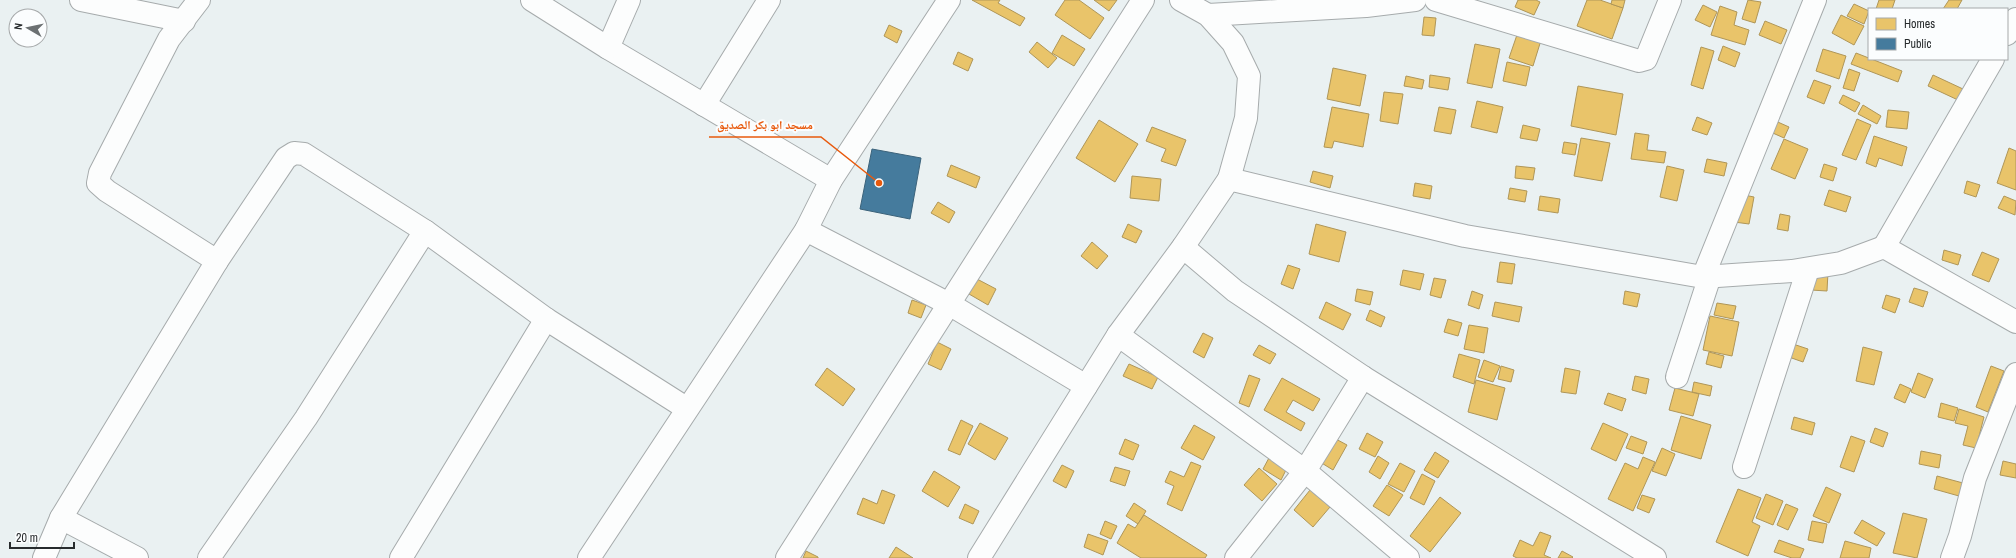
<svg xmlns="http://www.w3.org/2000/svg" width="2016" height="558" viewBox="0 0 2016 558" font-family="'Archivo Narrow','Noto Naskh Arabic',sans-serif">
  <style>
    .homes { fill: #e9c46a; stroke: #af9658 }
    .public { fill: #457b9d; stroke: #3c637b }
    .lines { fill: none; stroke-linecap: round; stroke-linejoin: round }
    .minor-casing { stroke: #a6abac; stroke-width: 24 }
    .minor { stroke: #fcfdfd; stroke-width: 22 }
    .leader { fill: none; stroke: #e8590c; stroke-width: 1.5 }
    .callout-dot { fill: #e8590c; stroke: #fbfdfe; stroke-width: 1.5 }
    .callout-label { font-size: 12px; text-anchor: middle; font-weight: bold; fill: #e8590c; stroke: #fbfdfe; stroke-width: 4; stroke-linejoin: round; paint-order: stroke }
  </style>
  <rect width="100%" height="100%" fill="#eaf1f2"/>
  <!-- homes -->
  <g class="homes">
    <path d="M972,0H1000L998,3L1025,18L1020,26Z"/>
    <path d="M1065,0H1079L1104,18L1090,39L1055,15Z"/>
    <path d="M1094,0H1117L1109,11Z"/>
    <path d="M1518,0H1536L1540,2L1534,15L1515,7Z"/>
    <path d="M1587,0H1600L1623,8L1612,39L1577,26Z"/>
    <path d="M1612,0H1625L1623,8L1611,4Z"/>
    <path d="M1748,0L1761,2L1755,23L1742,19Z"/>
    <path d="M1879,0H1895L1892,9H1876Z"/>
    <path d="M1949,0H1962L1957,9H1943Z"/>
    <path d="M1854,4L1869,11L1864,24L1847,16Z"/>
    <path d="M1703,5L1717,12L1710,27L1695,20Z"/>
    <path d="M1720,6L1737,12L1734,25L1749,30L1745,45L1711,35Z"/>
    <path d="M1841,15L1864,26L1854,45L1832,33Z"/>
    <path d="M1424,17L1436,18L1434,36L1422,35Z"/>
    <path d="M1765,21L1787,30L1781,44L1759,35Z"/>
    <path d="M889,25L902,31L897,43L884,36Z"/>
    <path d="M1519,29L1542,37L1533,66L1509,58Z"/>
    <path d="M1062,35L1085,49L1074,66L1052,53Z"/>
    <path d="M1037,42L1057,58L1048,68L1029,52Z"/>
    <path d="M1475,44L1500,49L1492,88L1467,83Z"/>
    <path d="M1723,46L1740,53L1735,67L1718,60Z"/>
    <path d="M1701,47L1714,51L1703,89L1691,85Z"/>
    <path d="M1823,49L1846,56L1839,79L1816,71Z"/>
    <path d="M958,52L973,59L968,71L953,64Z"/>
    <path d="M1856,53L1902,71L1898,82L1851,64Z"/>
    <path d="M1507,62L1530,67L1526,86L1503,81Z"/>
    <path d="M1333,68L1366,75L1360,106L1327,99Z"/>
    <path d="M1849,69L1860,73L1854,91L1843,88Z"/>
    <path d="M1430,75L1450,78L1448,90L1429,87Z"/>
    <path d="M1933,75L1963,89L1958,100L1928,86Z"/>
    <path d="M1406,76L1424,80L1422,89L1404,86Z"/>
    <path d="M1814,80L1831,86L1824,104L1807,97Z"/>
    <path d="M1578,86L1623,94L1616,135L1571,126Z"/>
    <path d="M1384,92L1403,94L1398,124L1380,121Z"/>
    <path d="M1843,95L1860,103L1855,112L1839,103Z"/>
    <path d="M1477,101L1503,107L1497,133L1471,127Z"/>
    <path d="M1863,105L1881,116L1877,124L1858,114Z"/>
    <path d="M1332,107L1369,114L1363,147L1334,141L1332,148L1324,147Z"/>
    <path d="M1439,107L1456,110L1451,134L1434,131Z"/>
    <path d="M1888,110L1909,112L1907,129L1886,127Z"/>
    <path d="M1697,117L1712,123L1707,135L1692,130Z"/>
    <path d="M1771,119L1789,127L1784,138L1766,130Z"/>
    <path d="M1857,119L1871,125L1856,160L1842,155Z"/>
    <path d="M1099,120L1138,144L1115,182L1076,158Z"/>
    <path d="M1523,125L1540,129L1537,141L1520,138Z"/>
    <path d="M1152,127L1186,140L1176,166L1161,161L1166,149L1146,141Z"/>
    <path d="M1635,133L1649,135L1647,150L1666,152L1664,163L1631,159Z"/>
    <path d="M1874,136L1907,147L1902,166L1879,158L1876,167L1866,163Z"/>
    <path d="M1581,138L1610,143L1602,181L1574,176Z"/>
    <path d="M1784,139L1808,149L1795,179L1771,169Z"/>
    <path d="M1564,142L1577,144L1575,155L1562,153Z"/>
    <path d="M2009,148L2016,151V190L1997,183Z"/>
    <path d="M1707,159L1727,163L1724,176L1704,172Z"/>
    <path d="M1824,164L1837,168L1833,181L1820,177Z"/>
    <path d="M951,165L980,177L976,188L947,176Z"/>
    <path d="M1516,166L1535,168L1533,180L1515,178Z"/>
    <path d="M1667,166L1684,170L1677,201L1660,197Z"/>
    <path d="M1313,171L1333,176L1330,188L1310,182Z"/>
    <path d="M1132,176L1161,179L1159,201L1130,198Z"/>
    <path d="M1967,181L1980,185L1976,197L1964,193Z"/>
    <path d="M1415,183L1432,186L1430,199L1413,196Z"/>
    <path d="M1510,188L1527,191L1525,202L1508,199Z"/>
    <path d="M1829,190L1851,197L1846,212L1824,205Z"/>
    <path d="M1739,194L1754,197L1749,224L1734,222Z"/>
    <path d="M1540,196L1560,199L1558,213L1538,210Z"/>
    <path d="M2004,196L2016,201L2015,215L1998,208Z"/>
    <path d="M938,202L955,212L949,223L931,213Z"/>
    <path d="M1780,214L1790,216L1788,231L1777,229Z"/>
    <path d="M1128,224L1142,231L1136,243L1122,237Z"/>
    <path d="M1316,224L1346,232L1339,262L1309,254Z"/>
    <path d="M1092,242L1108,256L1097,269L1081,256Z"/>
    <path d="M1944,250L1961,255L1958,265L1942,260Z"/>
    <path d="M1982,252L1999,259L1989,282L1972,275Z"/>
    <path d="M1500,262L1515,264L1512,284L1497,282Z"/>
    <path d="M1288,265L1300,269L1293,289L1281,284Z"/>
    <path d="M1403,270L1424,274L1420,290L1400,285Z"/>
    <path d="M1813,271L1828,272L1827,291L1811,290Z"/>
    <path d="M1434,278L1446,280L1441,298L1430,295Z"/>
    <path d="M977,279L996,289L988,305L969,294Z"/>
    <path d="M1914,288L1928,292L1923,307L1909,302Z"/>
    <path d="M1357,289L1373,292L1370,305L1355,301Z"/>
    <path d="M1472,291L1483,295L1479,309L1468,305Z"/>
    <path d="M1625,291L1640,294L1637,307L1623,304Z"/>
    <path d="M1886,295L1900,299L1895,313L1882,308Z"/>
    <path d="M912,300L926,305L921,318L908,313Z"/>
    <path d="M1326,302L1351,314L1343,330L1319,318Z"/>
    <path d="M1495,302L1522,307L1519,322L1492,316Z"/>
    <path d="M1717,303L1736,306L1733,319L1714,315Z"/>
    <path d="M1370,310L1385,317L1381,327L1366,320Z"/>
    <path d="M1710,316L1739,322L1732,356L1703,350Z"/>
    <path d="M1448,319L1462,323L1458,336L1444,332Z"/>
    <path d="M1469,325L1488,328L1484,353L1464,349Z"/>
    <path d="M1203,333L1213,338L1204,358L1193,352Z"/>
    <path d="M937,342L951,349L941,370L928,364Z"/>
    <path d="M1790,343L1808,349L1803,362L1786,356Z"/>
    <path d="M1259,345L1276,354L1270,364L1253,355Z"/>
    <path d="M1863,347L1882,352L1874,385L1856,381Z"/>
    <path d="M1709,352L1724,356L1721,368L1706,364Z"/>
    <path d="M1459,354L1480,360L1474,384L1453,377Z"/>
    <path d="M1484,360L1500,366L1493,382L1478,377Z"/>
    <path d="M1129,364L1158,377L1152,389L1123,376Z"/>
    <path d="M1501,366L1514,370L1511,382L1498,379Z"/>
    <path d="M1991,366L2004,371L1988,412L1976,407Z"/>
    <path d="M827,368L855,389L843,406L815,385Z"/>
    <path d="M1565,368L1580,371L1576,394L1561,392Z"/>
    <path d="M1918,373L1933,379L1925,398L1911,392Z"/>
    <path d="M1249,375L1260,379L1249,407L1239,403Z"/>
    <path d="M1635,376L1649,379L1646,394L1632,390Z"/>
    <path d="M1282,378L1320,399L1313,411L1293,400L1286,412L1305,423L1301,431L1264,410Z"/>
    <path d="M1476,380L1505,388L1497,420L1468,412Z"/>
    <path d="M1694,382L1712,386L1710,396L1692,392Z"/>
    <path d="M1900,384L1911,389L1905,403L1894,398Z"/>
    <path d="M1675,388L1699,394L1693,416L1669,410Z"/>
    <path d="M1608,393L1626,399L1622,411L1604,404Z"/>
    <path d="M1941,403L1958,408L1954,421L1938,417Z"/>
    <path d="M1959,409L1984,417L1976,448L1963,445L1968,426L1955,423Z"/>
    <path d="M1681,416L1711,425L1701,459L1671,450Z"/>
    <path d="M1794,417L1815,423L1812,435L1791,429Z"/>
    <path d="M961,420L973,426L960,455L948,450Z"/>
    <path d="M980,423L1008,438L995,460L968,444Z"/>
    <path d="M1603,423L1628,434L1616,461L1591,449Z"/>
    <path d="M1194,425L1215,437L1203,460L1181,448Z"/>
    <path d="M1875,428L1888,433L1883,447L1870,442Z"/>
    <path d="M1367,433L1383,442L1375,457L1359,449Z"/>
    <path d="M1631,436L1647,442L1643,454L1626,448Z"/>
    <path d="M1851,436L1865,441L1854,472L1840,467Z"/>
    <path d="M1334,438L1347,445L1333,470L1320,462Z"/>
    <path d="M1125,439L1139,445L1133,460L1119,454Z"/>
    <path d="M1662,448L1675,454L1666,476L1652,471Z"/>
    <path d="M1921,451L1941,455L1939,468L1919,464Z"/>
    <path d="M1435,452L1449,461L1438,478L1424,470Z"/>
    <path d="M1270,456L1288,466L1281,480L1263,469Z"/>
    <path d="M1378,456L1389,463L1380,479L1369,472Z"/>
    <path d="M1643,457L1655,462L1633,511L1608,499L1625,463L1638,469Z"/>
    <path d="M2003,461L2016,464V478L2000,475Z"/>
    <path d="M1191,462L1201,466L1182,511L1167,504L1174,486L1165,482L1170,471L1184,477Z"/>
    <path d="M1400,463L1415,471L1404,492L1388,484Z"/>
    <path d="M1062,465L1074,471L1066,488L1053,481Z"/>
    <path d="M1115,467L1130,471L1125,486L1110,481Z"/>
    <path d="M1259,468L1277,484L1262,501L1244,485Z"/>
    <path d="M934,471L960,487L948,507L922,491Z"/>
    <path d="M1422,474L1435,481L1424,505L1410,498Z"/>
    <path d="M1937,476L1963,483L1959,496L1934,489Z"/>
    <path d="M1387,485L1403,495L1389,516L1373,506Z"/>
    <path d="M1826,487L1841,494L1829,523L1813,516Z"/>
    <path d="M1738,489L1761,498L1752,522L1760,526L1748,556L1716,542Z"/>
    <path d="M882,490L895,495L884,524L857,514L863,498L877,504Z"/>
    <path d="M1310,490L1330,507L1313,527L1294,510Z"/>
    <path d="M1766,494L1783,501L1773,525L1756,518Z"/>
    <path d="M1642,495L1655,499L1649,513L1637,508Z"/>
    <path d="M1440,497L1461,513L1430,552L1410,536Z"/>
    <path d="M1134,503L1146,511L1138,524L1126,516Z"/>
    <path d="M965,504L979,511L973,524L959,518Z"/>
    <path d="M1786,504L1798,509L1788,530L1777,525Z"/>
    <path d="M1903,513L1927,519L1917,558L1893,553Z"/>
    <path d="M1144,515L1207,555L1205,558H1141L1117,543L1128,524L1135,528Z"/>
    <path d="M1862,520L1885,533L1877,546L1854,533Z"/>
    <path d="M1105,521L1117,526L1111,539L1100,534Z"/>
    <path d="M1812,521L1827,524L1823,543L1808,540Z"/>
    <path d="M1540,532L1551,536L1544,555L1551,558H1517L1513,556L1520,540L1533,546Z"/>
    <path d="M1088,534L1108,541L1103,555L1084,547Z"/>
    <path d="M1779,540L1804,549L1800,558H1792L1774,552Z"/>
    <path d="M1845,541L1871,548L1869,558H1840Z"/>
    <path d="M896,547L913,558H889Z"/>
    <path d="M806,551L818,557V558H803Z"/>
    <path d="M1562,551L1573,557L1572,558H1558Z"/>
  </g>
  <!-- public -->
  <path class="public" d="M872,149L921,158L910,219L860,209Z"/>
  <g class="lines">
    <defs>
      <g id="minor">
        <path d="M81,0L184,21"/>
        <path d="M199,0L169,39L100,173L98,183L107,191L217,261"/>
        <path d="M532,0L608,48L831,180"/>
        <path d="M1181,0L1208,15L1233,43L1249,76L1246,118L1229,179"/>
        <path d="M1436,0L1639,61L1646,59L1670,0"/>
        <path d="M1208,15L1366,6L1415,0"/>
        <path d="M2007,34L2016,19"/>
        <path d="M608,48L629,0"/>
        <path d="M704,105L769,0"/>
        <path d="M806,230L949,304L1086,386"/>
        <path d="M1183,247L1235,291L1363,377L1655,558"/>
        <path d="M1884,247L1993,59"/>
        <path d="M1703,277L1815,0"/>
        <path d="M1118,335L1305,471L1408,558"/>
        <path d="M1677,377L1710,276"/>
        <path d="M1744,467L1808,269"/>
        <path d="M61,518L137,558"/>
        <path d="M44,558L61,518L217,261L286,158L294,153L304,154L425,231L546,319L686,408"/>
        <path d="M209,558L306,418L425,231"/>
        <path d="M401,558L546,319"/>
        <path d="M589,558L806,230L831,180L949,0"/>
        <path d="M787,558L1143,0"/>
        <path d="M979,558L1118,335L1183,247L1229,179L1465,236L1703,277L1792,271L1841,263L1884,247L2016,322"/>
        <path d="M1236,558L1305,471L1363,377"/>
        <path d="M1952,558L1960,536L1975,478L2016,374"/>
      </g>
    </defs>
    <!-- minor casing -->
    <use href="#minor" class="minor-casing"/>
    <!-- minor -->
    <use href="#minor" class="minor"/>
  </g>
  <!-- callouts -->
  <path class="leader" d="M879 183L821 137H709"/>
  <circle class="callout-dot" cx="879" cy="183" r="4"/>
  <g class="callout-label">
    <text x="765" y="129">مسجد ابو بكر الصديق</text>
  </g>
  <!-- legend -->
  <rect x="1868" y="8" width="140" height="52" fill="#fbfdfe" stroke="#a6a9aa"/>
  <rect x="1876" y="18" width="20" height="12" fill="#e9c46a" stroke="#a6a9aa"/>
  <text x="1904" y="28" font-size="12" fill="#272b2d">Homes</text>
  <rect x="1876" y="38" width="20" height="12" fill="#457b9d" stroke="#a6a9aa"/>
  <text x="1904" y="48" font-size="12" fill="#272b2d">Public</text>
  <!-- north arrow -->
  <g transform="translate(28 28) rotate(279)"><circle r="19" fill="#fbfdfe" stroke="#a6a9aa"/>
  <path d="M0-3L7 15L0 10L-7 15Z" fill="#6b7072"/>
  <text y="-6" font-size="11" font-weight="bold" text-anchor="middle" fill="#272b2d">N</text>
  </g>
  <!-- scale -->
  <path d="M10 542v6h64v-6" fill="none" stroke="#272b2d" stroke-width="2"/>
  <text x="16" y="542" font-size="12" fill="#272b2d" stroke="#fbfdfe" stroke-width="3" paint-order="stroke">20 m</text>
</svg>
